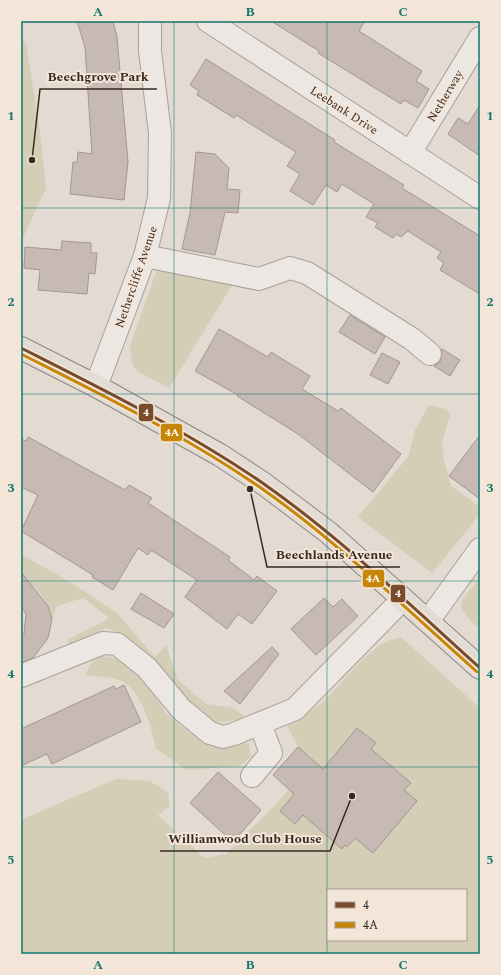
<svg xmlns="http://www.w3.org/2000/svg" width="501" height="975" viewBox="0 0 501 975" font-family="Spectral,serif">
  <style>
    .green { fill: #d4ceb6; fill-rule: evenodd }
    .building { fill: #c7b9b3; stroke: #a49691 }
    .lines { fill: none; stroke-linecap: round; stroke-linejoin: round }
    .minor-casing { stroke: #a9a09a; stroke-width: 24 }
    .major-casing { stroke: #8e8681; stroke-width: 24 }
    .minor { stroke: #ece7e2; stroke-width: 22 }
    .major { stroke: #e3dcd5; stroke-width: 22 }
    .bus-1-casing { stroke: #f3e6d9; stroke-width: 6 }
    .bus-2-casing { stroke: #f3e6d9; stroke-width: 6 }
    .bus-1 { stroke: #7a4b2a; stroke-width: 3 }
    .bus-2 { stroke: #c78608; stroke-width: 3 }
    .grid { fill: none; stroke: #0f766e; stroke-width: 1; stroke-opacity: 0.55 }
    .labels { text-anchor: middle; stroke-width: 4; stroke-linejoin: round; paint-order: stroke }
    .street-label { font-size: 12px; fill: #382822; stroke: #f3e6d9 }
    .leader { fill: none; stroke: #382822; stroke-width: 1.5 }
    .callout-dot { fill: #382822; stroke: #f3e6d9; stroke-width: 1.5 }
    .callout-label { font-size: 13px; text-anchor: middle; font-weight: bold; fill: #382822; stroke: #f3e6d9; stroke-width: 4; stroke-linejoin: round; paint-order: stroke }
    .line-badge { stroke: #f3e6d9; stroke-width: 1.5 }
    .badge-label { font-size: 11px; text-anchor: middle; font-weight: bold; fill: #fff }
    .neatline { fill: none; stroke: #0f766e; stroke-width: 1.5 }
    .grid-label { font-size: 13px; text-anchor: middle; font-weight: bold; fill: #0f766e }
  </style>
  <rect width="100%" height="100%" fill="#e3dad2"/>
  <!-- green -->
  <g class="green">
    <path d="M21,40L26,43L40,132L46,188L21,242Z"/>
    <path d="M159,264L234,282L169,388L138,372L132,364L130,346Z"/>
    <path d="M429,405L446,409L450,415L442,442L444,460L451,486L480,507V514L432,573L358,517L408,457L415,430Z"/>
    <path d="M21,554L75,585L117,613L155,657L166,645L177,679L206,704L234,708L245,717C230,722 220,725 206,719L121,633L107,628L69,644L67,640L108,619V617L83,598L57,606L52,619C47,601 38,586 21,578Z"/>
    <path d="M480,578V629C452,603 458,605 480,578Z"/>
    <path d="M401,637L480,708V954H21V820L116,779L150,781L168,793L170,806L158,815L204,858L226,854L277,803L313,760L298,747L287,725L288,722C299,718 308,713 318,706C345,684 365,644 401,637ZM328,890H466V940H328Z"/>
    <path d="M102,656L120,659L136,669L166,713L190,733L215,745L249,743L251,757L240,766L187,770L156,749C152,729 141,687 119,680C109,677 96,676 85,675L92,662Z"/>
  </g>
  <!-- building -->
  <g class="building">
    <path d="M77,21H113L117,37L128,162L124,200L70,194L73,162H77L78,152L92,154L85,47Z"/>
    <path d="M271,21H365L359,31L422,71L416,81L429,89L418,108L404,100L401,104L318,53L319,51Z"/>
    <path d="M206,59L335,140L334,142L404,185L402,188L480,236V294L440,270L444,263L437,258L441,252L408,231L401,237L396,234L393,238L375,227L378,223L366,217L374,204L342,184L337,192L326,185L313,205L290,191L300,174L287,166L296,152L236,115L234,118L197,95L199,91L190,85Z"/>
    <path d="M480,105V156L448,134L458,118L468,124Z"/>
    <path d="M196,152L215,154L229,168L227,189L240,190L238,213L225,212L215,255L182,249L190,213Z"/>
    <path d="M62,241L91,243V253H97L95,274L89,273L87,294L38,290L40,270L24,268L25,247L61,250Z"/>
    <path d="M350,315L385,337L375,354L339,332Z"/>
    <path d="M219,329L268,357L271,352L310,376L302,389L338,411L341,408L401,454L373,492L298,434L237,396L238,395L195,371Z"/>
    <path d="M442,349L460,360L450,376L434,366L440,362Z"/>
    <path d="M382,353L400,362L388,384L370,375Z"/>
    <path d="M480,435V499L449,476Z"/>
    <path d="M28,437L125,490L129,485L152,498L148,503L230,557L228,560L254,580L257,576L277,591L252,624L238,614L227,629L185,597L197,580L151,550L148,555L138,548L113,590L92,577L93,575L21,531L38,495L21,487V439L26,441Z"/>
    <path d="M21,572L48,606L52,619L48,638L33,658L21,663V636L24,634L26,614L21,606Z"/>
    <path d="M141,593L174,614L164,628L131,609Z"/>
    <path d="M324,598L333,607L342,599L358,616L316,655L291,629Z"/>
    <path d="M272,647L279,654L240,704L224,691Z"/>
    <path d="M124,685L141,722L52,764L47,754L21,766V729L114,686L116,689Z"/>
    <path d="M357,728L376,743L371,749L411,783L404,790L417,801L373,853L355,838L347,847L345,845L342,849L303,815L295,824L280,811L294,794L273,775L298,747L323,769Z"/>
    <path d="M218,772L261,810L233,842L190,803Z"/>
  </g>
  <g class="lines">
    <defs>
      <g id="minor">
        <path d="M208,21L480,198"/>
        <path d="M410,153L480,38"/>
        <path d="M145,256L259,279L290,268L307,273L412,339L430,354"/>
        <path d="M96,386L145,256L159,198L160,133L150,51V21"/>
        <path d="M428,621L480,549"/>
        <path d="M21,676L103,643L117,644L147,668L181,709L210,733L223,737L234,734L295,709L403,599"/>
        <path d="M252,776L271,753L260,724"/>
      </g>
      <path id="major" d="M21,348L96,386L220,455L264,484L329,533L480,668"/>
    </defs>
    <!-- minor casing -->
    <use href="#minor" class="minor-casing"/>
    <!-- major casing -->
    <use href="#major" class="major-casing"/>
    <!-- minor -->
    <use href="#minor" class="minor"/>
    <!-- major -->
    <use href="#major" class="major"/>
    <defs>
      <path id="bus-1" d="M21,348C102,389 189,432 264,484C341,538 410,605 480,668"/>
      <path id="bus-2" d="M21,354C102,395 186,436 261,488C338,542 406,609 477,672"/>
    </defs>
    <!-- bus-1 casing -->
    <use href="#bus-1" class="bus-1-casing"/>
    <!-- bus-2 casing -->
    <use href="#bus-2" class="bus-2-casing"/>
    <!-- bus-1 -->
    <use href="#bus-1" class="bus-1"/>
    <!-- bus-2 -->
    <use href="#bus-2" class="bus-2"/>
  </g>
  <!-- grid -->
  <path class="grid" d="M174,21V954M327,21V954M21,208H480M21,394H480M21,581H480M21,767H480"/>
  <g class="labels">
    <!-- street labels -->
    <g class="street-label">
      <text transform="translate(445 96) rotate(-59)" y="4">Netherway</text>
      <text transform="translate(344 110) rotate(33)" y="4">Leebank Drive</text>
      <text transform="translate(136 277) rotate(-71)" y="4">Nethercliffe Avenue</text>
    </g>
  </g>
  <!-- callouts -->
  <path class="leader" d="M32 160L40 89H157M250 489L267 567H400M352 796L330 851H160"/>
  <g class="callout-dot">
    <circle cx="32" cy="160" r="4"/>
    <circle cx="250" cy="489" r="4"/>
    <circle cx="352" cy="796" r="4"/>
  </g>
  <g class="callout-label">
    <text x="98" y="81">Beechgrove Park</text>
    <text x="334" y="559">Beechlands Avenue</text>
    <text x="245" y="843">Williamwood Club House</text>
  </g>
  <g class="line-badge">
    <rect x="138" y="403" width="16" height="19" rx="4" fill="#7a4b2a"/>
    <rect x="160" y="423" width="23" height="19" rx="4" fill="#c78608"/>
    <rect x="362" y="569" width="23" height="19" rx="4" fill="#c78608"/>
    <rect x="390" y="584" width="16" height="19" rx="4" fill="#7a4b2a"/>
  </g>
  <g class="badge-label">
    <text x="146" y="416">4</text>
    <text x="172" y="436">4A</text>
    <text x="373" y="582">4A</text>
    <text x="398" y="597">4</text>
  </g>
  <!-- border -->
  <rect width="501" height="975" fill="none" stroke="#f3e6d9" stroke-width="44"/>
  <!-- legend -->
  <rect x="327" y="889" width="140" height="52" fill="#f3e6d9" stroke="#a89a90"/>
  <rect x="335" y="902" width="20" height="6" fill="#7a4b2a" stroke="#a89a90"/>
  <text x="363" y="909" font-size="12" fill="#382822">4</text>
  <rect x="335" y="922" width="20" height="6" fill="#c78608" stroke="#a89a90"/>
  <text x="363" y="929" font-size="12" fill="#382822">4A</text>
  <rect x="22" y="22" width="457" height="931" class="neatline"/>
  <g class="grid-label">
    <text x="98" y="16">A</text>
    <text x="250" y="16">B</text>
    <text x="403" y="16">C</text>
    <text x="11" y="120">1</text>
    <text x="490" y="120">1</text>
    <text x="11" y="306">2</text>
    <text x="490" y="306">2</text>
    <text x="11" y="492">3</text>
    <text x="490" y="492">3</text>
    <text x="11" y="678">4</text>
    <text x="490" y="678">4</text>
    <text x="11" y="864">5</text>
    <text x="490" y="864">5</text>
    <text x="98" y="969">A</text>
    <text x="250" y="969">B</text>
    <text x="403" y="969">C</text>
  </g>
</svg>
